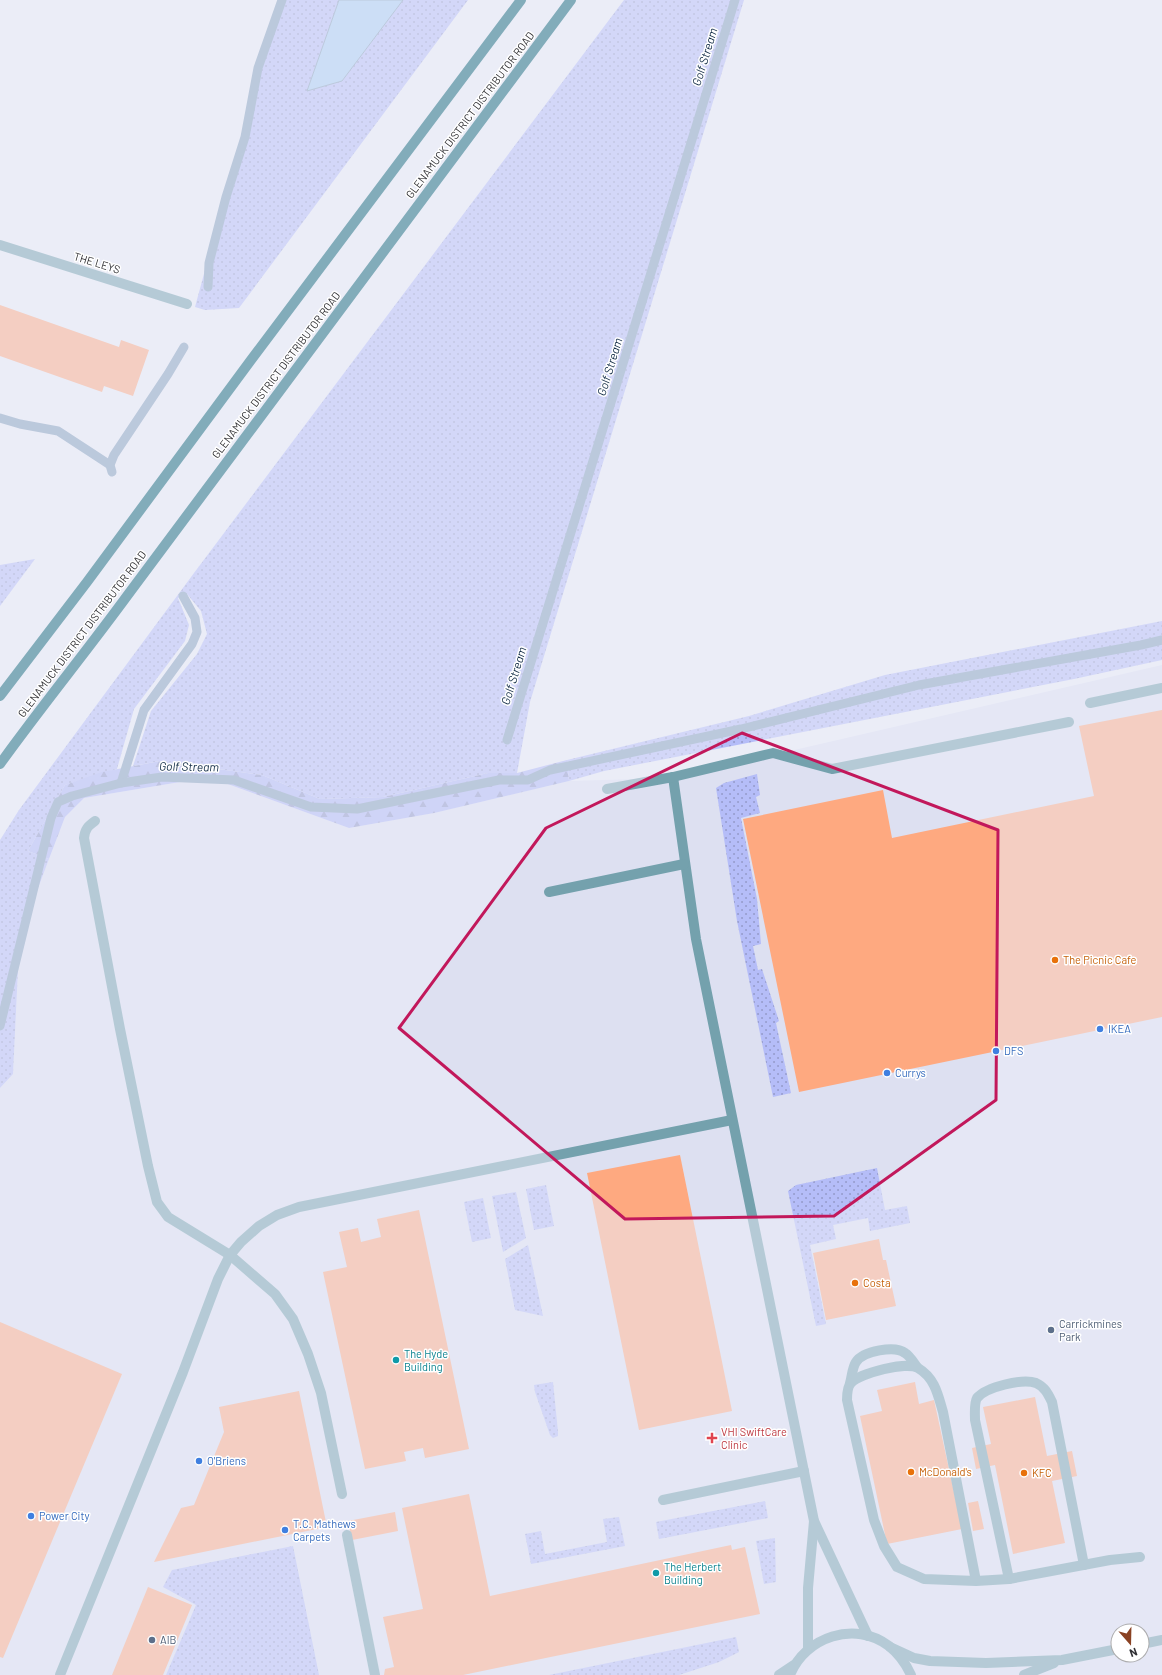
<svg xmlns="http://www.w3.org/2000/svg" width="1162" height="1675" viewBox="0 0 1162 1675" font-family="Barlow,sans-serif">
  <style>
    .built { fill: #dde0f1; fill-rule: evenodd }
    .grass { fill: url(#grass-dots) }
    .forest { fill: url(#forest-firs) }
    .water { fill: #a6ccf4; stroke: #829dba }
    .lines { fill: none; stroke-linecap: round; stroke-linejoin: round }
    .stream { stroke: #829dba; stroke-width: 9 }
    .building { fill: #fea980 }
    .minor { stroke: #74a1ad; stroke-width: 10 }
    .major { stroke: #035e6f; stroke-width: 10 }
    .marked { fill: none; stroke: #c2185b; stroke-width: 3; stroke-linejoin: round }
    .food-dot { fill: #e8710a; stroke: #fff; stroke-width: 1.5 }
    .shop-dot { fill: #3f7fe0; stroke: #fff; stroke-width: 1.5 }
    .service-dot { fill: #5c6f8a; stroke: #fff; stroke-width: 1.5 }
    .culture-dot { fill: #0f9aa8; stroke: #fff; stroke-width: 1.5 }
    .health-dot { fill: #e0444e; stroke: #fff; stroke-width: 1.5 }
    .labels { text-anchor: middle; stroke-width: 3; stroke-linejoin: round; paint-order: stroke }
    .street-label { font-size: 11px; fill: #2f2f33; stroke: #fff }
    .food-label { font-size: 11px; fill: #c56008; stroke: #fff; text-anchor: start }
    .shop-label { font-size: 11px; fill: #366cbe; stroke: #fff; text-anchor: start }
    .service-label { font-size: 11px; fill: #4e5e75; stroke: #fff; text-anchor: start }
    .culture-label { font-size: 11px; fill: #0d838f; stroke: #fff; text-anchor: start }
    .health-label { font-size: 11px; fill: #be3a42; stroke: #fff; text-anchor: start }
    .water-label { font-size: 12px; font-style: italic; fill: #122c46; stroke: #fff }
  </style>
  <defs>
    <pattern id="grass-dots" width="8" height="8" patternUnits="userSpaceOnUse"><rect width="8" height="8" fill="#b5bdf8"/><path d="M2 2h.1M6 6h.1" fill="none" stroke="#949ac9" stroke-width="1.8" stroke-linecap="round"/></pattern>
    <pattern id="forest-firs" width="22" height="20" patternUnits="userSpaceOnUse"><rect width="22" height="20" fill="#adb5f5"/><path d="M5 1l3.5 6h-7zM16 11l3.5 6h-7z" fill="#8d94c7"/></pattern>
  </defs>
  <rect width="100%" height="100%" fill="#ebedf7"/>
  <!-- built -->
  <path class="built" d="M1162,665V1675H0V1088L13,1074L18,970L37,891L65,817L84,798L186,781L225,783L349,828L433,813L569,781L674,778ZM1118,1631H1142V1655H1118Z"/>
  <!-- grass -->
  <g class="grass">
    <path d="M278,0H339L307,91L342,81L403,0H468L239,308L205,310L195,307Z"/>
    <path d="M624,0H744L530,702L517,773H488L383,797L320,799L262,775L160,761L133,766L151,711L197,654L207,634L201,611L187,594L178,598L189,625L185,641L134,709L117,769L65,785L28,851L49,859L37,891L18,970L13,1074L0,1088V840L19,810L194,573Z"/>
    <path d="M35,559L0,606V565Z"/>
    <path d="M1162,621V660L1074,679L604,771L569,781L567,760L749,716L885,675Z"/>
    <path d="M757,774L760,795L756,797L760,813L741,818L757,899L761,944L753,946L758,970L762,969L779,1021L776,1023L791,1093L773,1097L737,921L716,788L724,783Z"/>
    <path d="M877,1168L885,1210L907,1206L910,1223L870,1231L868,1218L833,1225L836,1239L810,1245L826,1324L816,1326L788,1191L796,1185Z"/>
    <path d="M546,1185L554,1226L534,1230L526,1189Z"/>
    <path d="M516,1192L526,1238L503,1252L492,1196Z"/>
    <path d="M483,1198L491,1238L472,1242L464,1202Z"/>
    <path d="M528,1245L543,1316L515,1310L505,1259Z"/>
    <path d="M553,1382L558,1432V1436L553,1438L550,1435L535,1392L534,1385Z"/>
    <path d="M765,1501L768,1518L659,1539L656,1522Z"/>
    <path d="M619,1517L625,1546L531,1564L525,1534L541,1531L545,1554L607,1542L603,1519Z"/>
    <path d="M775,1538L776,1582L764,1584L756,1541Z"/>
    <path d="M293,1546L319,1675H166L196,1605L163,1587L172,1570Z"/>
    <path d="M736,1637L739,1652L719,1662L679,1675H549Z"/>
  </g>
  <!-- forest -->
  <path class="forest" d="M567,760L569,781L434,813L349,828L225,783L186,781L84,798L65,817L49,859L28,851L65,785L102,772L160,761L262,775L320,799L383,797L488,773H517Z"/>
  <!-- water -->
  <path class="water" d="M339,0H403L342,81L307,91Z"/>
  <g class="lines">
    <!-- stream -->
    <g class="stream">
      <path d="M208,287L209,263L226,197L245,137L258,68L282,0"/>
      <path d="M0,418L20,424L58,431L110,465"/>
      <path d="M112,472L110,465L114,455L168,374L184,347"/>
      <path d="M507,740L735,0"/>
      <path d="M121,783L144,710L192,644L197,632L195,618L183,596"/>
      <path d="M0,1026L51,818L58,802L72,796L121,783L162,777L234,780L311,807L357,809L499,780H528L550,770L741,729L919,685L1141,645L1162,640"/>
    </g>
  </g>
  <!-- building -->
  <g class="building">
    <path d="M0,305L119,347L121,340L149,350L133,396L104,386L102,392L0,356Z"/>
    <path d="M1162,710V1017L799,1092L743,819L883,790L892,838L1094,796L1079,726Z"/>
    <path d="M680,1155L732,1411L639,1430L587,1173Z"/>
    <path d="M419,1210L469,1449L425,1458L423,1448L404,1452L406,1461L365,1469L323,1272L347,1267L339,1232L358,1228L361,1242L381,1237L377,1219Z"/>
    <path d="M879,1239L883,1260H886L896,1306L826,1320L813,1253Z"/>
    <path d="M0,1322L122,1374L3,1658L0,1657Z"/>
    <path d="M915,1382L919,1404L934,1400L962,1529L887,1544L860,1416L882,1411L877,1390Z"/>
    <path d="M299,1391L327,1527L154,1562L181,1508L194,1505L224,1432L219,1407Z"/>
    <path d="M1035,1397L1047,1456L1072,1451L1077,1476L1052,1481L1065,1543L1013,1554L995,1465L976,1469L972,1448L991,1444L983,1407Z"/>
    <path d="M469,1494L490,1596L731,1545L732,1550L745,1547L760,1614L463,1675H384L385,1669L394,1667L383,1617L423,1609L402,1508Z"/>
    <path d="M978,1501L984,1529L973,1531L968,1503Z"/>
    <path d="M395,1512L398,1531L352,1540L348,1521Z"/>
    <path d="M148,1587L192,1605L163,1675H112Z"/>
  </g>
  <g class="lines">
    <!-- minor -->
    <g class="minor">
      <path d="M0,245L187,304"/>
      <path d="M1090,703L1162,688"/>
      <path d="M673,777L696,939L814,1521L868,1636"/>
      <path d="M607,789L673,777L773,753L832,769L1069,722"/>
      <path d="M95,821C88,826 85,829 84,838L120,1029L148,1166L157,1202L168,1217L230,1255L275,1294L293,1319L308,1354L321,1393L342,1494"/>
      <path d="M549,892L684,864"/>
      <path d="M850,1383C852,1377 852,1368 856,1362C863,1351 895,1345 905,1353C910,1356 914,1363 917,1367"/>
      <path d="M663,1500L804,1471"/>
      <path d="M347,1535L375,1675"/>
      <path d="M1009,1579L975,1420C975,1414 974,1403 977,1398C986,1387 1023,1378 1036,1383C1045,1387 1048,1394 1052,1402L1084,1565"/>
      <path d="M976,1581L943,1412C938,1395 935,1378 918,1368C907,1361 860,1373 851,1383C847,1387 847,1395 847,1400L874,1520L884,1546L897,1567L924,1579L976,1581L1009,1579L1110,1560L1140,1557"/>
      <path d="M1142,1644L1162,1640"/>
      <path d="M890,1647L914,1658L930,1661L986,1663L1062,1660L1118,1649"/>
      <path d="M808,1649V1588L814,1521"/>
      <path d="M60,1675L183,1372L218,1279L230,1255L241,1242L259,1226L277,1215L299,1207L732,1120"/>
      <path d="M779,1675L794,1665"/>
      <path d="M790,1675C805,1637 855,1620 889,1646C899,1654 906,1664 911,1675"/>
      <path d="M1024,1675L1054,1663"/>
    </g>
    <!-- major -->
    <g class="major">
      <path d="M0,696L87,582L251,360L521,0"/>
      <path d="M0,764C41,707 86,652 127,596C274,396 422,197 571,0"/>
    </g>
  </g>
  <!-- marked area -->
  <path d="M0 0H1162V1675H0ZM742,733L998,830L996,1100L834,1216L625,1219L399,1028L546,828Z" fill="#ebedf7" fill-opacity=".55" fill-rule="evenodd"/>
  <path class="marked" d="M742,733L998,830L996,1100L834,1216L625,1219L399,1028L546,828Z"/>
  <!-- markers -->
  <g class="food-dot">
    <circle cx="1055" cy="960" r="4"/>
    <circle cx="855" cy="1283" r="4"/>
    <circle cx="911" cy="1472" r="4"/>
    <circle cx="1024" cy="1473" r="4"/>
  </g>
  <g class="shop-dot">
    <circle cx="1100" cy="1029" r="4"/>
    <circle cx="996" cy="1051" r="4"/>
    <circle cx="887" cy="1073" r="4"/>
    <circle cx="199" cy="1461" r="4"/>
    <circle cx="31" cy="1516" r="4"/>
    <circle cx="285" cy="1530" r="4"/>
  </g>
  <g class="service-dot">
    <circle cx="1051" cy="1330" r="4"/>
    <circle cx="152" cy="1640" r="4"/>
  </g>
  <g class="culture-dot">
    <circle cx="396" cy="1360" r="4"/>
    <circle cx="656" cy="1573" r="4"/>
  </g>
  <path class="health-dot" d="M710 1432h4v4h4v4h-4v4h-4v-4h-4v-4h4z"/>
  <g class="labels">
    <!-- street labels -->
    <g class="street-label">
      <text transform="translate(470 115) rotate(-53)" y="4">GLENAMUCK DISTRICT DISTRIBUTOR ROAD</text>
      <text transform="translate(97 263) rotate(17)" y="4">THE LEYS</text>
      <text transform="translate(276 375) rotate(-53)" y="4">GLENAMUCK DISTRICT DISTRIBUTOR ROAD</text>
      <text transform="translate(82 634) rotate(-53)" y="4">GLENAMUCK DISTRICT DISTRIBUTOR ROAD</text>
    </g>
    <!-- food labels -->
    <g class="food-label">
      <text x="1063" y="964">The Picnic Cafe</text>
      <text x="863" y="1287">Costa</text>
      <text x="919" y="1476">McDonald's</text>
      <text x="1032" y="1477">KFC</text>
    </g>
    <!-- shop labels -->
    <g class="shop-label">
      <text x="1108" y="1033">IKEA</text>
      <text x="1004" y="1055">DFS</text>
      <text x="895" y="1077">Currys</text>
      <text x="207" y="1465">O'Briens</text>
      <text x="39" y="1520">Power City</text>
      <text x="293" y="1528">T.C. Mathews<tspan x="293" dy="13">Carpets</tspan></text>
    </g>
    <!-- service labels -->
    <g class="service-label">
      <text x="1059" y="1328">Carrickmines<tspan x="1059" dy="13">Park</tspan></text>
      <text x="160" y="1644">AIB</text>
    </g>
    <!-- culture labels -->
    <g class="culture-label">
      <text x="404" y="1358">The Hyde<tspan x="404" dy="13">Building</tspan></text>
      <text x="664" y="1571">The Herbert<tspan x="664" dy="13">Building</tspan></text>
    </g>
    <!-- health labels -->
    <g class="health-label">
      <text x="721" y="1436">VHI SwiftCare<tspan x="721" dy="13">Clinic</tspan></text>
    </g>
    <!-- water labels -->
    <g class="water-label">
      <text transform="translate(705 57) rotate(-73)" y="4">Golf Stream</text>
      <text transform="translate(610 367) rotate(-73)" y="4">Golf Stream</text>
      <text transform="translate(514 676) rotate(-73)" y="4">Golf Stream</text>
      <text transform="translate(189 767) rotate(1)" y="4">Golf Stream</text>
    </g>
  </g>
  <!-- north arrow -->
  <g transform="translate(1130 1643) rotate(160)"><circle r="19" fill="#ffffff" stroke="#acacad"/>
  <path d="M0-3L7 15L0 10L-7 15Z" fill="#8a4223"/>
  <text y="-6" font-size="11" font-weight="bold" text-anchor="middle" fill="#2f2f33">N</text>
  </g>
</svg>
